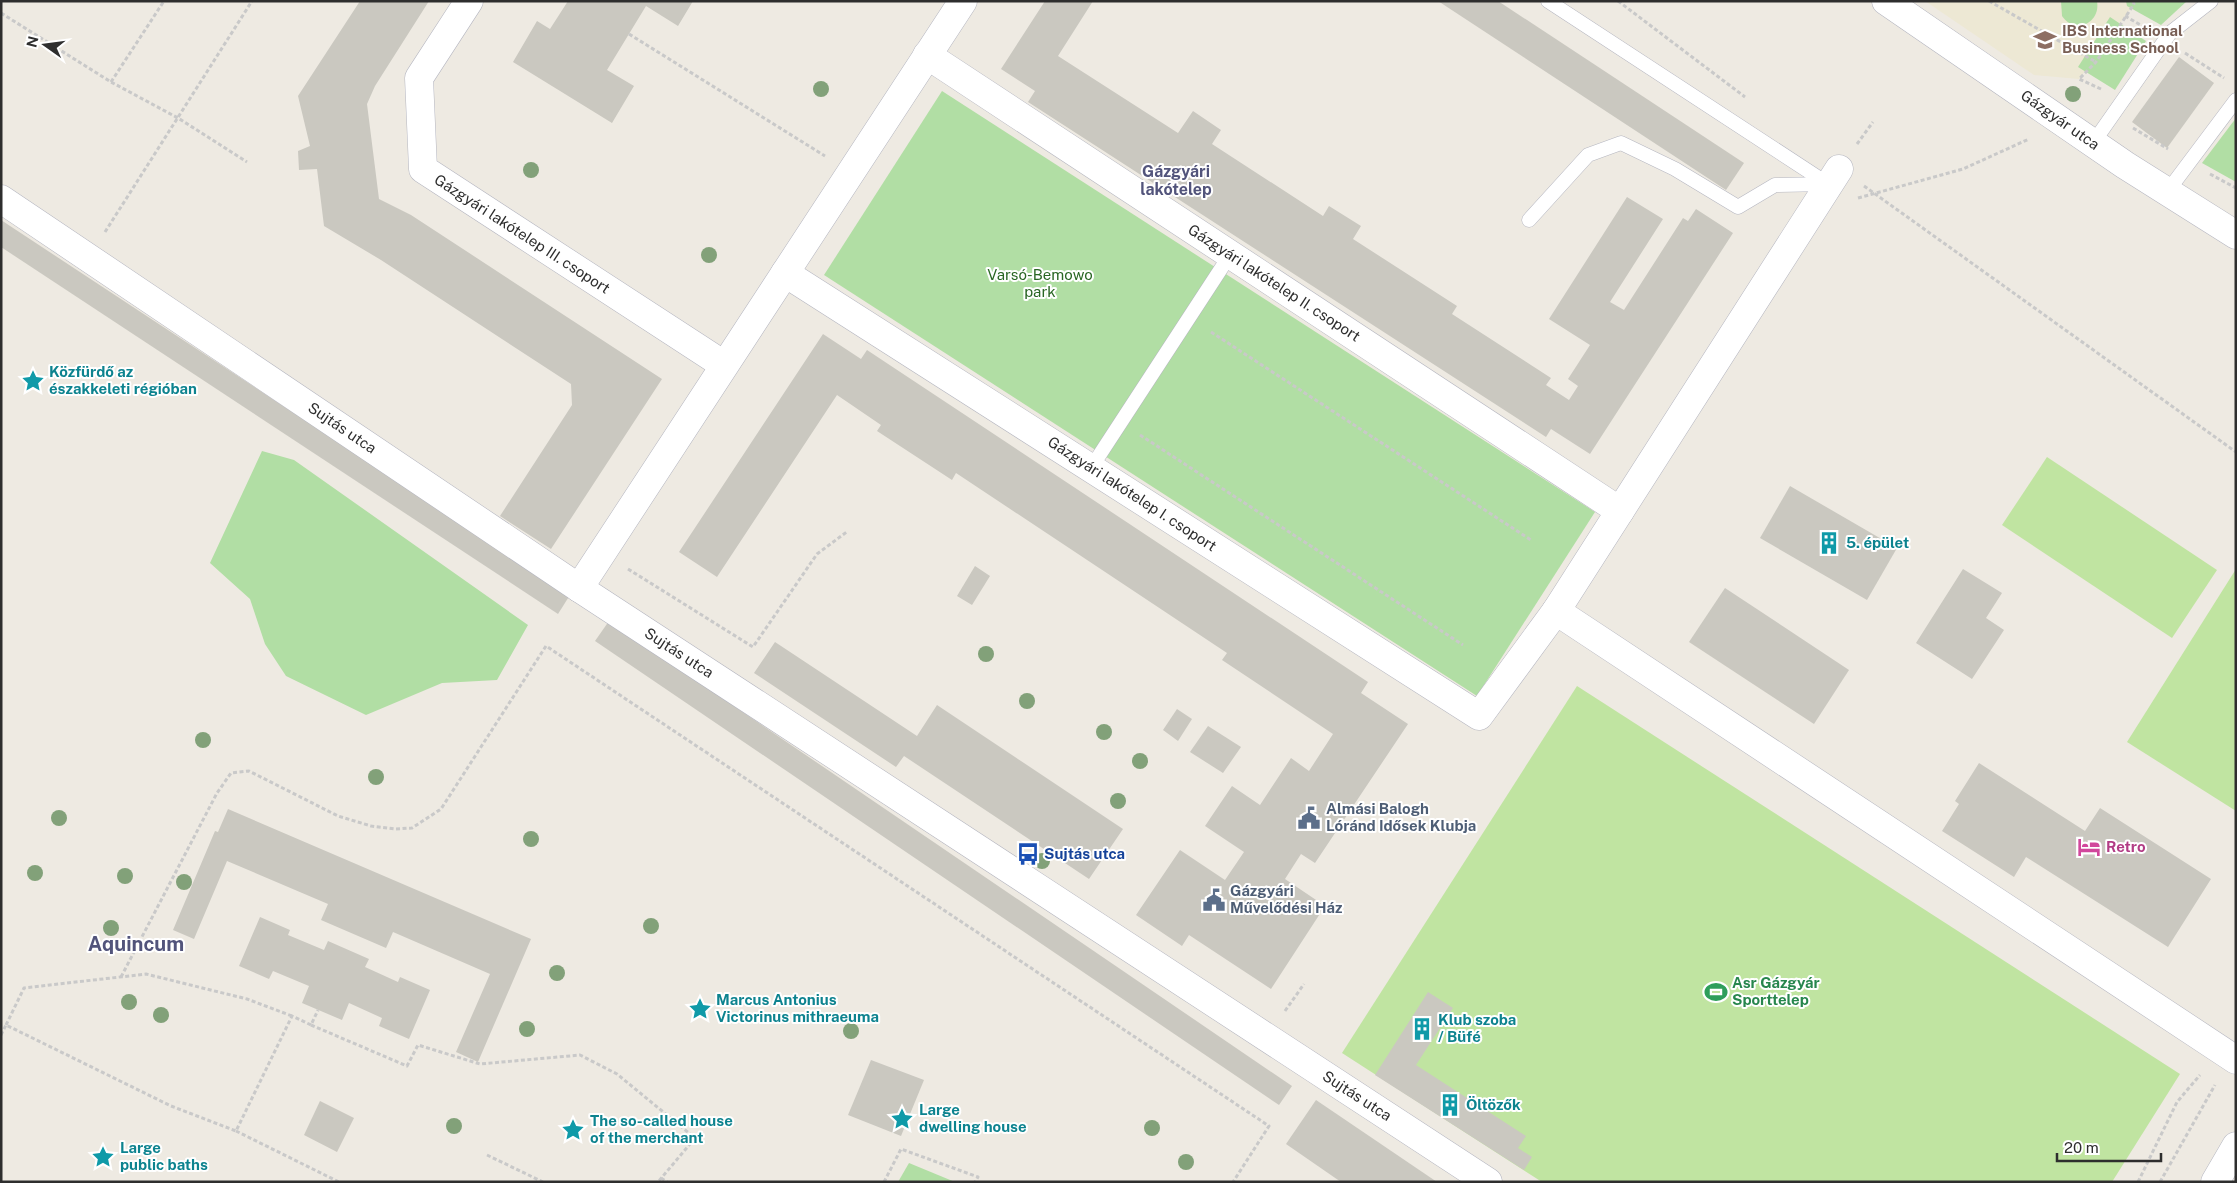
<svg xmlns="http://www.w3.org/2000/svg" width="2237" height="1183" viewBox="0 0 2237 1183" font-family="'Public Sans',sans-serif">
  <style>
    .education { fill: #ede8d4 }
    .green { fill: #b1dea4 }
    .pitch { fill: #c0e4a1 }
    .building { fill: #cac8c0 }
    .lines { fill: none; stroke-linecap: round; stroke-linejoin: round }
    .lane-casing { stroke: #b5b6c0; stroke-width: 15 }
    .street-casing { stroke: #b5b6c0; stroke-width: 29 }
    .secondary-casing { stroke: #b5b6c0; stroke-width: 29 }
    .path { stroke: #c9c9c9; stroke-width: 3; stroke-dasharray: 4 2.5; stroke-linecap: butt }
    .lane { stroke: #fff; stroke-width: 14 }
    .street { stroke: #fff; stroke-width: 28 }
    .secondary { stroke: #fff; stroke-width: 28 }
    .tree { fill: #82a179 }
    .labels { text-anchor: middle; stroke-width: 4; stroke-linejoin: round; paint-order: stroke }
    .education-label { font-size: 15px; font-weight: bold; fill: #785e54; stroke: #fff; text-anchor: start }
    .street-label { font-size: 15px; fill: #2e2e2e; stroke: #fff }
    .park-label { font-size: 15px; fill: #296623; stroke: #fff }
    .culture-label { font-size: 15px; font-weight: bold; fill: #0d838f; stroke: #fff; text-anchor: start }
    .service-label { font-size: 15px; font-weight: bold; fill: #4e5e75; stroke: #fff; text-anchor: start }
    .hotel-label { font-size: 15px; font-weight: bold; fill: #b23c85; stroke: #fff; text-anchor: start }
    .transit-label { font-size: 15px; font-weight: bold; fill: #164399; stroke: #fff; text-anchor: start }
    .leisure-label { font-size: 15px; font-weight: bold; fill: #27864d; stroke: #fff; text-anchor: start }
    .neighbourhood-label { font-size: 16px; font-weight: bold; fill: #52547b; stroke: #fff }
    .district-label { font-size: 20px; font-weight: bold; fill: #52547b; stroke: #fff }
  </style>
  <rect width="100%" height="100%" fill="#eeeae2"/>
  <!-- education -->
  <path class="education" d="M1925,1H2133L2134,4L2079,79L2034,75Z"/>
  <!-- green -->
  <g class="green">
    <path d="M2061,1H2097C2101,23 2075,35 2062,16Z"/>
    <path d="M2126,1H2187L2161,25L2127,6Z"/>
    <path d="M2110,17L2146,41L2115,90L2078,67Z"/>
    <path d="M942,91L1595,512L1477,696L824,275Z"/>
    <path d="M2236,118V182L2202,163Z"/>
    <path d="M262,451L294,460L528,625L497,680L442,683L366,715L286,676L265,644L250,599L210,563Z"/>
    <path d="M909,1163L955,1182H898Z"/>
  </g>
  <!-- pitch -->
  <g class="pitch">
    <path d="M2047,457L2217,570L2172,638L2002,525Z"/>
    <path d="M2236,569V811L2127,742Z"/>
    <path d="M1577,686L2180,1074L2112,1182H1542L1342,1053Z"/>
  </g>
  <!-- building -->
  <g class="building">
    <path d="M360,1H429L375,86L367,104L379,199L411,215L662,379L551,549L500,516L572,405L571,384L381,260L324,226L317,169L299,170L298,151L310,146L298,96Z"/>
    <path d="M568,1H693L678,26L646,6L607,70L634,86L612,123L513,62L537,21L550,29Z"/>
    <path d="M1045,1H1093L1058,56L1178,133L1193,111L1221,130L1212,144L1323,216L1329,206L1361,226L1353,239L1457,306L1452,314L1551,378L1546,385L1569,400L1578,386L1568,379L1590,345L1549,319L1627,197L1663,219L1610,302L1624,310L1683,218L1688,221L1696,209L1733,233L1590,454L1551,429L1546,437L1028,102L1035,91L1001,69Z"/>
    <path d="M1438,1H1498L1744,163L1726,190Z"/>
    <path d="M2179,57L2214,83L2167,148L2132,122Z"/>
    <path d="M1,220L570,595L558,614L1,247Z"/>
    <path d="M823,334L861,359L867,350L1368,682L1361,693L1408,724L1315,863L1301,854L1285,879L1325,906L1271,989L1189,935L1182,946L1136,915L1180,850L1225,880L1244,852L1205,826L1232,786L1260,805L1291,758L1309,771L1333,734L1222,660L1227,653L956,473L952,480L877,431L881,425L837,395L717,577L679,552Z"/>
    <path d="M1790,486L1897,548L1867,600L1760,538Z"/>
    <path d="M975,566L990,576L972,605L957,596Z"/>
    <path d="M1963,569L2002,593L1986,618L2004,630L1972,679L1916,643Z"/>
    <path d="M1725,588L1849,670L1814,724L1689,642Z"/>
    <path d="M609,621L1292,1086L1279,1105L595,641Z"/>
    <path d="M775,642L917,736L937,705L1123,829L1089,879L904,756L896,767L754,673Z"/>
    <path d="M1177,709L1192,719L1178,741L1163,730Z"/>
    <path d="M1208,726L1241,747L1223,773L1190,752Z"/>
    <path d="M1979,763L2085,831L2100,808L2211,879L2168,947L2026,857L2014,877L1942,831L1959,804L1955,801Z"/>
    <path d="M228,809L531,939L478,1062L456,1052L490,974L393,932L386,948L321,920L328,904L227,861L194,939L173,930L215,831L218,832Z"/>
    <path d="M260,917L290,930L288,935L324,950L328,941L369,959L365,967L398,982L400,977L430,990L409,1039L379,1026L382,1018L349,1003L342,1020L302,1003L309,986L273,971L269,979L239,966Z"/>
    <path d="M1428,992L1453,1008L1416,1065L1526,1136L1518,1148L1532,1157L1524,1170L1375,1075Z"/>
    <path d="M871,1060L924,1080L901,1136L848,1115Z"/>
    <path d="M1316,1100L1437,1182H1341L1286,1144Z"/>
    <path d="M320,1101L354,1118L337,1152L304,1135Z"/>
  </g>
  <g class="lines">
    <defs>
      <g id="lane">
        <path d="M1548,1L1828,184"/>
        <path d="M2093,143L2170,33L2211,1"/>
        <path d="M2167,192L2236,100"/>
        <path d="M1529,220L1588,155L1621,143L1675,169L1738,207L1775,185L1828,184"/>
        <path d="M1091,468L1230,255"/>
      </g>
      <g id="street">
        <path d="M469,1L419,78L423,169L724,365"/>
        <path d="M1886,1L2125,165L2236,235"/>
        <path d="M927,55L1620,511"/>
        <path d="M1,199L579,588L1488,1182"/>
        <path d="M785,273L1479,716L1556,611L1839,169"/>
        <path d="M579,588L963,1"/>
        <path d="M1556,611L2236,1060"/>
      </g>
      <path id="secondary" d="M2215,1182L2236,1146"/>
    </defs>
    <!-- lane casing -->
    <use href="#lane" class="lane-casing"/>
    <!-- street casing -->
    <use href="#street" class="street-casing"/>
    <!-- secondary casing -->
    <use href="#secondary" class="secondary-casing"/>
    <!-- path -->
    <g class="path">
      <path d="M1618,1L1745,97"/>
      <path d="M1989,1L2096,62"/>
      <path d="M1,13L111,82L178,118L247,162"/>
      <path d="M2125,16L2144,27"/>
      <path d="M629,34L825,156"/>
      <path d="M2185,53L2224,78"/>
      <path d="M111,82L164,1"/>
      <path d="M2101,89L2079,79L2096,62L2134,4L2133,1"/>
      <path d="M2133,128L2168,149"/>
      <path d="M1857,144L1873,122"/>
      <path d="M2210,174L2236,188"/>
      <path d="M1864,186L2236,452"/>
      <path d="M1858,198L1963,169L2029,139"/>
      <path d="M105,232L252,1"/>
      <path d="M1211,332L1531,540"/>
      <path d="M1140,435L1463,645"/>
      <path d="M628,569L753,647L817,554L848,531"/>
      <path d="M121,977L217,793L231,773L249,771L338,816L371,826L395,829L412,828L441,809L546,646L1269,1126L1233,1182"/>
      <path d="M1285,1011L1304,984"/>
      <path d="M6,1025L24,988L146,974L247,999L292,1016"/>
      <path d="M311,1025L407,1066L418,1045L480,1064L580,1055L617,1074L695,1138L658,1182"/>
      <path d="M1,1035L6,1025L171,1106L236,1131L292,1016L311,1025L318,1010"/>
      <path d="M236,1131L339,1182"/>
      <path d="M487,1155L543,1182"/>
      <path d="M661,1178L667,1182"/>
      <path d="M884,1182L901,1149L978,1177L975,1182"/>
      <path d="M2138,1182L2177,1102L2200,1075"/>
      <path d="M2160,1182L2215,1085"/>
    </g>
    <!-- lane -->
    <use href="#lane" class="lane"/>
    <!-- street -->
    <use href="#street" class="street"/>
    <!-- secondary -->
    <use href="#secondary" class="secondary"/>
  </g>
  <!-- trees -->
  <g class="tree">
    <circle cx="821" cy="89" r="8"/>
    <circle cx="2073" cy="94" r="8"/>
    <circle cx="531" cy="170" r="8"/>
    <circle cx="709" cy="255" r="8"/>
    <circle cx="986" cy="654" r="8"/>
    <circle cx="1027" cy="701" r="8"/>
    <circle cx="1104" cy="732" r="8"/>
    <circle cx="203" cy="740" r="8"/>
    <circle cx="1140" cy="761" r="8"/>
    <circle cx="376" cy="777" r="8"/>
    <circle cx="1118" cy="801" r="8"/>
    <circle cx="59" cy="818" r="8"/>
    <circle cx="531" cy="839" r="8"/>
    <circle cx="1042" cy="861" r="8"/>
    <circle cx="35" cy="873" r="8"/>
    <circle cx="125" cy="876" r="8"/>
    <circle cx="184" cy="882" r="8"/>
    <circle cx="651" cy="926" r="8"/>
    <circle cx="111" cy="928" r="8"/>
    <circle cx="557" cy="973" r="8"/>
    <circle cx="129" cy="1002" r="8"/>
    <circle cx="161" cy="1015" r="8"/>
    <circle cx="527" cy="1029" r="8"/>
    <circle cx="851" cy="1031" r="8"/>
    <circle cx="454" cy="1126" r="8"/>
    <circle cx="1152" cy="1128" r="8"/>
    <circle cx="1186" cy="1162" r="8"/>
  </g>
  <!-- icons -->
  <defs>
    <symbol id="university-bare" viewBox="-9 -9 18 18"><path d="M0-5L7-2L0 1L-7-2ZM-4 1L0 2.5L4 1V4Q0 6-4 4Z" fill="#8d6e63" stroke="#fff" stroke-width="2.5" paint-order="stroke"/></symbol>
    <symbol id="sight-bare" viewBox="-9 -9 18 18"><path d="M0-6L1.8-2.2L6-1.7L2.9 1.2L3.7 5.4L0 3.3L-3.7 5.4L-2.9 1.2L-6-1.7L-1.8-2.2Z" fill="#0f9aa8" stroke="#fff" stroke-width="2.5" paint-order="stroke"/></symbol>
    <symbol id="building-bare" viewBox="-9 -9 18 18"><path d="M-4-6H4V6H1V3H-1V6H-4ZM-2.5-4.3h1.7v1.8h-1.7ZM.8-4.3h1.7v1.8H.8ZM-2.5-1h1.7V.8h-1.7ZM.8-1h1.7V.8H.8Z" fill="#0f9aa8" stroke="#fff" stroke-width="2.5" paint-order="stroke"/></symbol>
    <symbol id="civic-bare" viewBox="-9 -9 18 18"><path d="M-.6-6.5H3V-4.5H.6V-3L4-1V1h2V6H-6V1h2V-1L-.6-3ZM-1.2 2.5V6h2.4V2.5Z" fill="#5c6f8a" stroke="#fff" stroke-width="2.5" paint-order="stroke"/></symbol>
    <symbol id="hotel-bare" viewBox="-9 -9 18 18"><path d="M-6-4.5h1.5V1H6V5H4.5V3h-9V5H-6ZM-4 0a1.8 1.8 0 1 1 3.6 0ZM.5 0V-2.5h3Q6-2.5 6 0Z" fill="#d1479c" stroke="#fff" stroke-width="2.5" paint-order="stroke"/></symbol>
    <symbol id="bus-bare" viewBox="-9 -9 18 18"><path d="M-5-6H5V4H4V6H2V4H-2V6H-4V4H-5ZM-3.5-4V0h7V-4ZM-3.5 1.2v1.5H-2V1.2ZM2 1.2v1.5H3.5V1.2Z" fill="#1a4fb4" stroke="#fff" stroke-width="2.5" paint-order="stroke"/></symbol>
    <symbol id="stadium-bare" viewBox="-9 -9 18 18"><path d="M0-5a6.5 5 0 1 0 0 10a6.5 5 0 1 0 0-10ZM-3.5-1.8h7v3.6h-7Z" fill="#2e9e5b" stroke="#fff" stroke-width="2.5" paint-order="stroke"/></symbol>
  </defs>
  <g fill-rule="evenodd">
    <use href="#university-bare" x="2029" y="24" width="32" height="32"/>
    <use href="#sight-bare" x="17" y="365" width="32" height="32"/>
    <use href="#building-bare" x="1813" y="527" width="32" height="32"/>
    <use href="#civic-bare" x="1293" y="802" width="32" height="32"/>
    <use href="#hotel-bare" x="2073" y="831" width="32" height="32"/>
    <use href="#bus-bare" x="1012" y="838" width="32" height="32"/>
    <use href="#civic-bare" x="1198" y="884" width="32" height="32"/>
    <use href="#stadium-bare" x="1700" y="976" width="32" height="32"/>
    <use href="#sight-bare" x="684" y="993" width="32" height="32"/>
    <use href="#building-bare" x="1406" y="1013" width="32" height="32"/>
    <use href="#building-bare" x="1434" y="1089" width="32" height="32"/>
    <use href="#sight-bare" x="886" y="1103" width="32" height="32"/>
    <use href="#sight-bare" x="557" y="1114" width="32" height="32"/>
    <use href="#sight-bare" x="87" y="1141" width="32" height="32"/>
  </g>
  <g class="labels">
    <!-- education labels -->
    <g class="education-label">
      <text x="2062" y="36">IBS International<tspan x="2062" dy="17">Business School</tspan></text>
    </g>
    <!-- street labels -->
    <g class="street-label">
      <text transform="translate(2060 120) rotate(35)" y="5">Gázgyár utca</text>
      <text transform="translate(522 234) rotate(33)" y="5">Gázgyári lakótelep III. csoport</text>
      <text transform="translate(1274 283) rotate(33)" y="5">Gázgyári lakótelep II. csoport</text>
      <text transform="translate(342 428) rotate(34)" y="5">Sujtás utca</text>
      <text transform="translate(1132 494) rotate(33)" y="5">Gázgyári lakótelep I. csoport</text>
      <text transform="translate(679 653) rotate(33)" y="5">Sujtás utca</text>
      <text transform="translate(1357 1096) rotate(33)" y="5">Sujtás utca</text>
    </g>
    <!-- park labels -->
    <g class="park-label">
      <text x="1040" y="280">Varsó-Bemowo<tspan x="1040" dy="17">park</tspan></text>
    </g>
    <!-- culture labels -->
    <g class="culture-label">
      <text x="49" y="377">Közfürdő az<tspan x="49" dy="17">északkeleti régióban</tspan></text>
      <text x="1846" y="548">5. épület</text>
      <text x="716" y="1005">Marcus Antonius<tspan x="716" dy="17">Victorinus mithraeuma</tspan></text>
      <text x="1438" y="1025">Klub szoba<tspan x="1438" dy="17">/ Büfé</tspan></text>
      <text x="1466" y="1110">Öltözők</text>
      <text x="919" y="1115">Large<tspan x="919" dy="17">dwelling house</tspan></text>
      <text x="590" y="1126">The so-called house<tspan x="590" dy="17">of the merchant</tspan></text>
      <text x="120" y="1153">Large<tspan x="120" dy="17">public baths</tspan></text>
    </g>
    <!-- service labels -->
    <g class="service-label">
      <text x="1326" y="814">Almási Balogh<tspan x="1326" dy="17">Lóránd Idősek Klubja</tspan></text>
      <text x="1230" y="896">Gázgyári<tspan x="1230" dy="17">Művelődési Ház</tspan></text>
    </g>
    <!-- hotel labels -->
    <g class="hotel-label">
      <text x="2106" y="852">Retro</text>
    </g>
    <!-- transit labels -->
    <g class="transit-label">
      <text x="1044" y="859">Sujtás utca</text>
    </g>
    <!-- leisure labels -->
    <g class="leisure-label">
      <text x="1732" y="988">Asr Gázgyár<tspan x="1732" dy="17">Sporttelep</tspan></text>
    </g>
    <!-- neighbourhood labels -->
    <g class="neighbourhood-label">
      <text x="1176" y="177">Gázgyári<tspan x="1176" dy="18">lakótelep</tspan></text>
    </g>
    <!-- district labels -->
    <g class="district-label">
      <text x="136" y="951">Aquincum</text>
    </g>
  </g>
  <!-- border -->
  <rect width="2237" height="1183" fill="none" stroke="#2e2e2e" stroke-width="5"/>
  <!-- north arrow -->
  <g transform="translate(45 45) rotate(284)" stroke="#ffffff" stroke-width="4" paint-order="stroke">
  <path d="M0-4L9 19L0 12L-9 19Z" fill="#2e2e2e"/>
  <text y="-8" font-size="14" font-weight="bold" text-anchor="middle" fill="#2e2e2e">N</text>
  </g>
  <!-- scale -->
  <path d="M2057 1153v8h104v-8" fill="none" stroke="#2e2e2e" stroke-width="2.5"/>
  <text x="2064" y="1153" font-size="15" fill="#2e2e2e" stroke="#ffffff" stroke-width="4" paint-order="stroke">20 m</text>
</svg>
